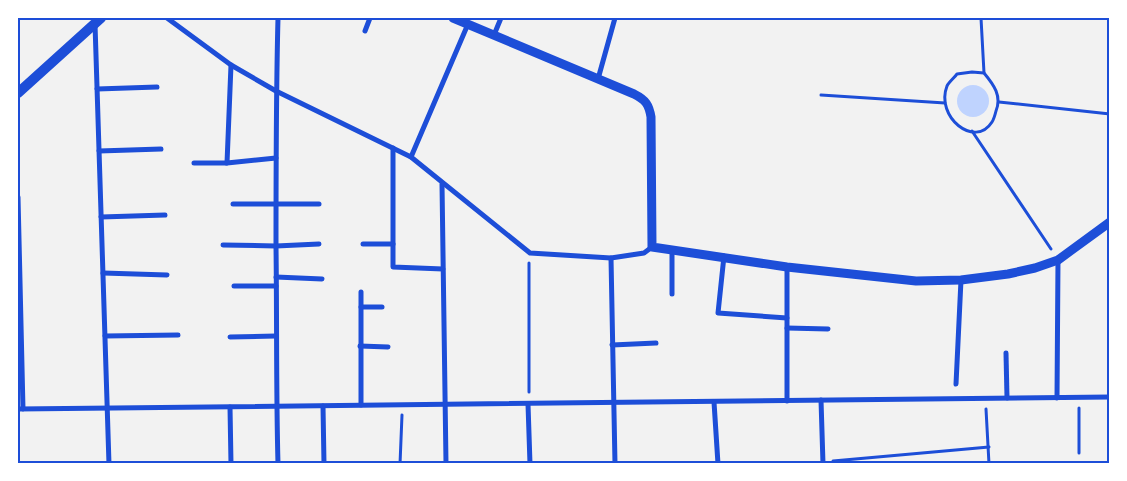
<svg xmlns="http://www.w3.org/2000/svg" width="1127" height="481" viewBox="0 0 1127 481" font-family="'Varela Round',sans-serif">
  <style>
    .water { fill: #bfd3fe }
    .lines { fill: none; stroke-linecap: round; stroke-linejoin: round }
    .path { stroke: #1d4ed8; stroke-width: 3 }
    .minor { stroke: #1d4ed8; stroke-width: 5 }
    .tertiary { stroke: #1d4ed8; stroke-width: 9 }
    .secondary { stroke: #1d4ed8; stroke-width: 10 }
    .neatline { fill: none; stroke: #1d4ed8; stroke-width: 2 }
  </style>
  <rect width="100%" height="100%" fill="#f2f2f2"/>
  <!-- water -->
  <circle class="water" cx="973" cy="101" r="16"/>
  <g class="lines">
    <!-- path -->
    <g class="path">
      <path d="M981,18L984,73"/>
      <path d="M972,72L984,73C994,85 1002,96 996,111C995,115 994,119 992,122C975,149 935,117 947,86C949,82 954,78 957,74Z"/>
      <path d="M821,95L945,103"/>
      <path d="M999,102L1110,114"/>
      <path d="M972,131L1051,249"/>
      <path d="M529,392V263"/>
      <path d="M1079,408V453"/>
      <path d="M986,409L989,464"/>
      <path d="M833,461L989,447"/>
      <path d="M400,464L402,415"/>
    </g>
    <!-- minor -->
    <g class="minor">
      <path d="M167,18L231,65L276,91L411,157L530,253L611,258L644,253L652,247"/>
      <path d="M278,18C276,94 276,170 276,246C277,319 276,391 278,464"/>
      <path d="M95,24L109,464"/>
      <path d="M365,31L370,18"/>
      <path d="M494,35L501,18"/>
      <path d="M598,79L615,18"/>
      <path d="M97,89L157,87"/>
      <path d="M393,148V267L443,269"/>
      <path d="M99,151L161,149"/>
      <path d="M411,157L468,24"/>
      <path d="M194,163H227L276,158"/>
      <path d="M227,163L231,65"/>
      <path d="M442,184L446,463"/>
      <path d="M18,197L23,409"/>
      <path d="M233,204H319"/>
      <path d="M101,217L165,215"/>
      <path d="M363,244H393"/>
      <path d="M223,245L276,246L319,244"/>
      <path d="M724,256L718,313L787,318"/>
      <path d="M611,258L615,464"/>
      <path d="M787,267V401"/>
      <path d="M103,273L167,275"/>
      <path d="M276,277L322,279"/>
      <path d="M234,286H276"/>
      <path d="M672,294V251"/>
      <path d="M361,307H382"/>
      <path d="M787,328L828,329"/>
      <path d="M105,336L178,335"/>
      <path d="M230,337L276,336"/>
      <path d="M612,345L656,343"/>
      <path d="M360,346L388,347"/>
      <path d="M1006,353L1007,398"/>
      <path d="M956,384L961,280"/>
      <path d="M1057,398L1058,260"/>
      <path d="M821,400L823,464"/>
      <path d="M714,402L718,464"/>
      <path d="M528,404L530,464"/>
      <path d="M361,405V292"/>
      <path d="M323,406L324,464"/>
      <path d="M230,407L231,464"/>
      <path d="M18,409L1110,397"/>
    </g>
    <!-- tertiary -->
    <path class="tertiary" d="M453,18L634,94C646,100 649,105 651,117L652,247L787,267L916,281L961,280L1008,274L1035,268L1058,260L1110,222"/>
    <!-- secondary -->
    <path class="secondary" d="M18,93L101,18"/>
  </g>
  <!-- border -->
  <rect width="1127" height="481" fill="none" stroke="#ffffff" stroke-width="38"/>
  <rect x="19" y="19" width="1089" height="443" class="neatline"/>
</svg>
